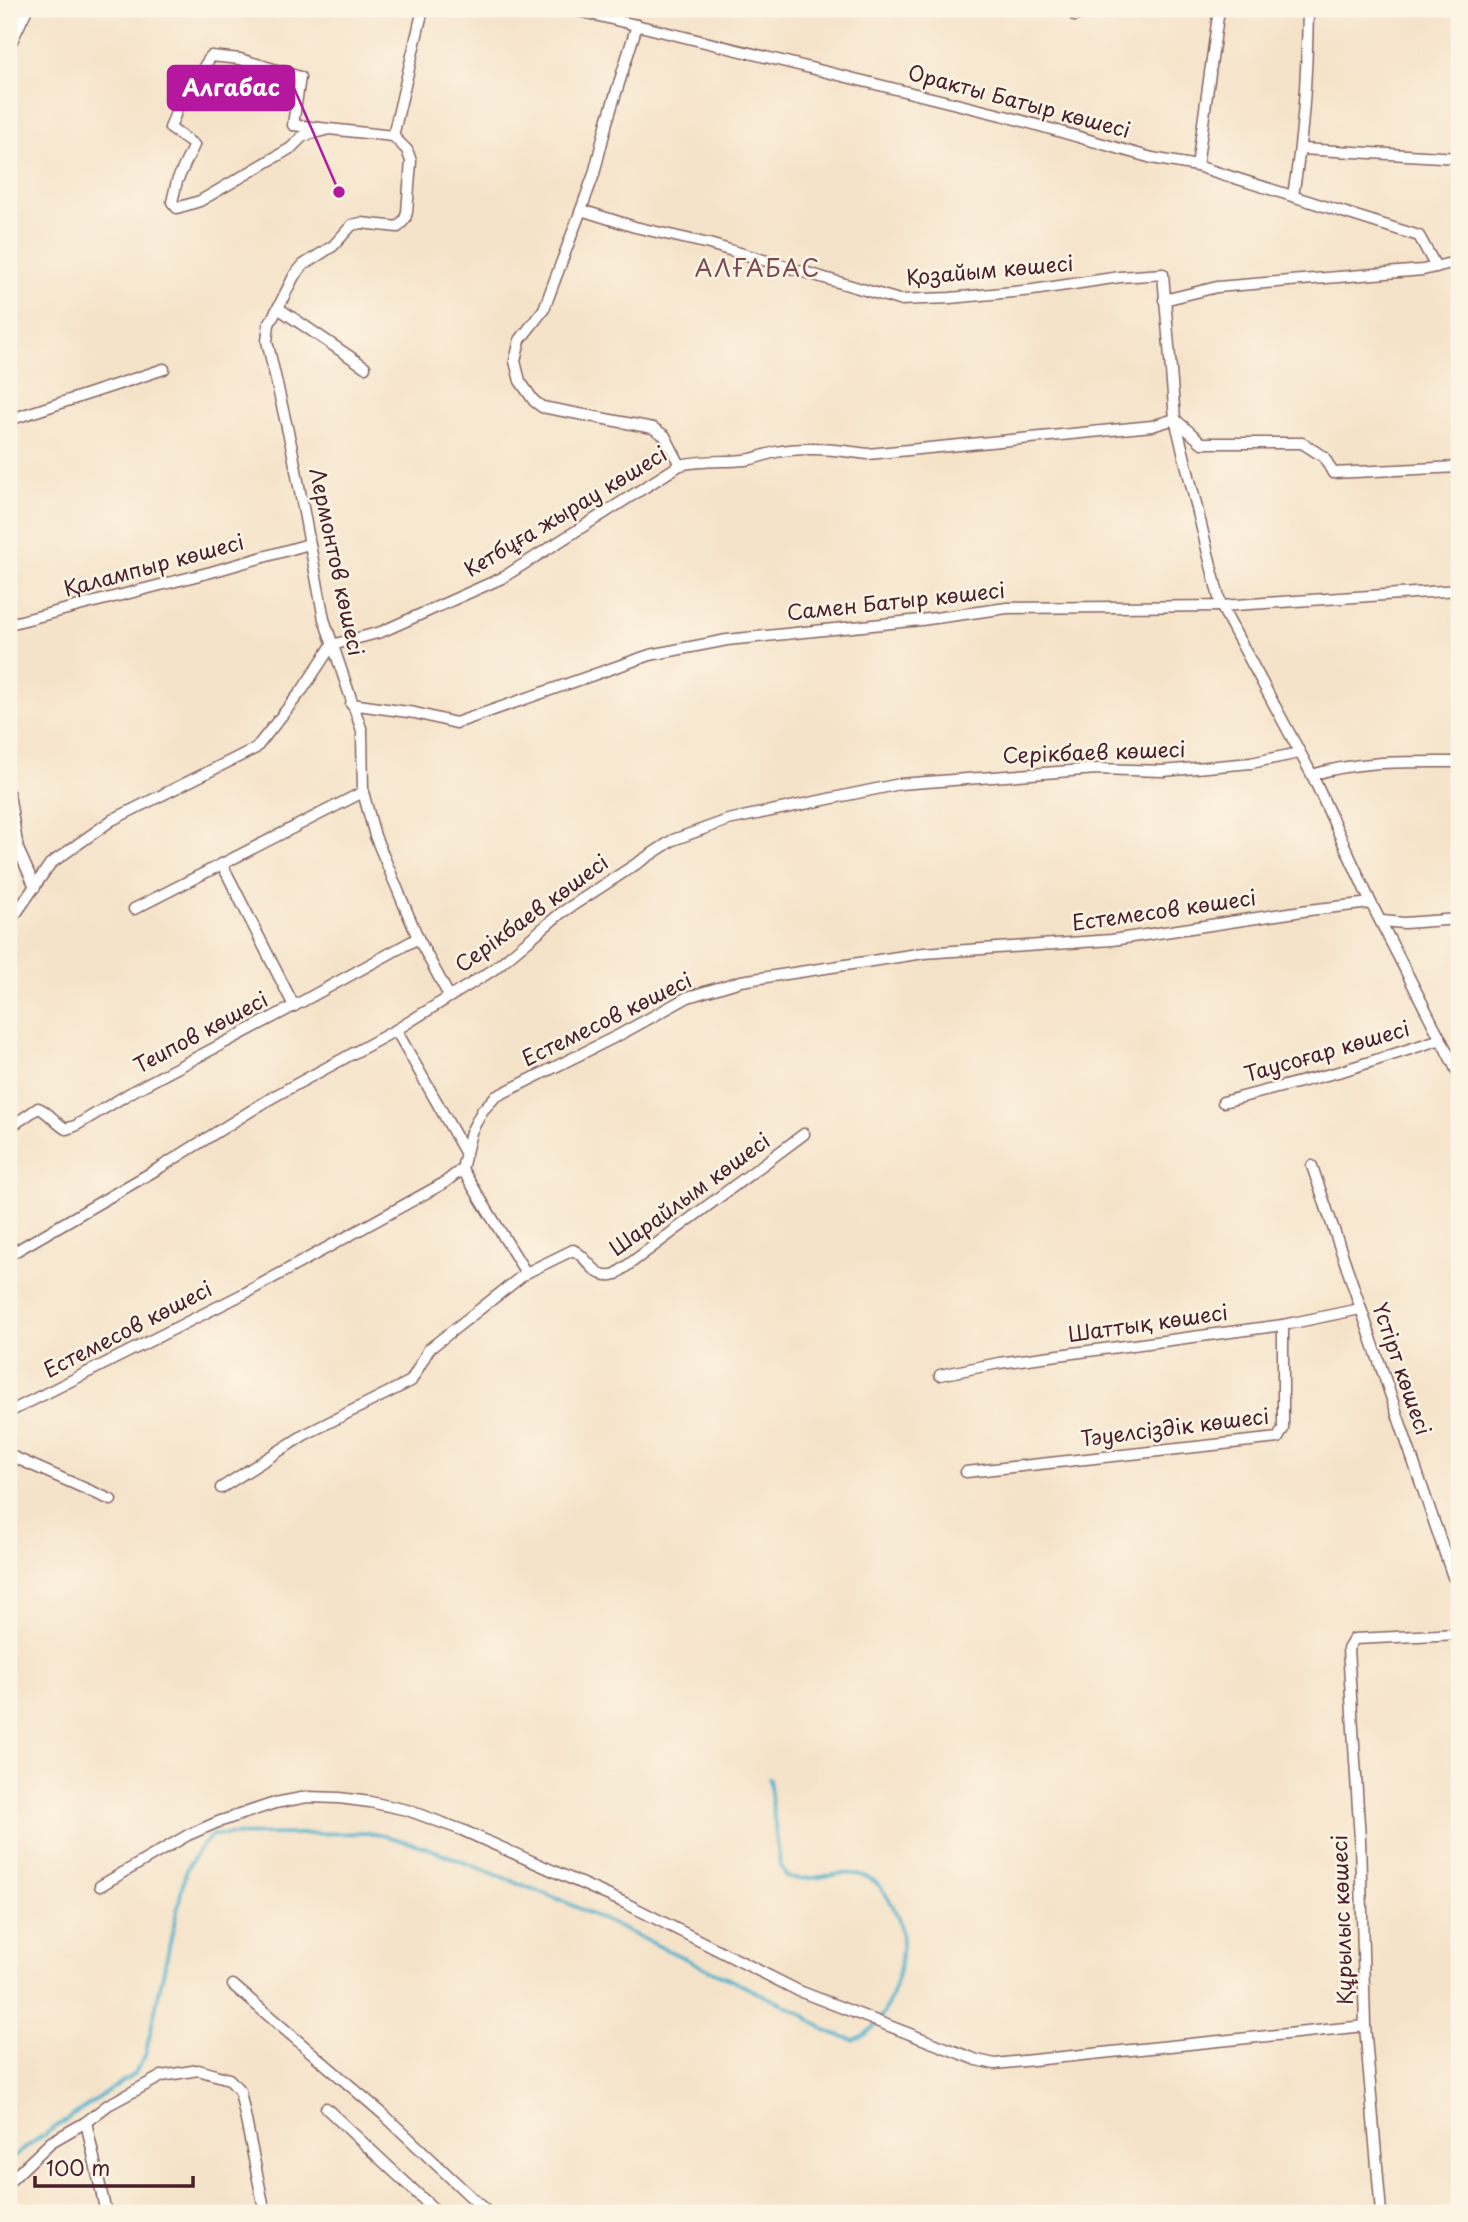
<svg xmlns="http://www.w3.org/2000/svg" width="1468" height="2222" viewBox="0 0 1468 2222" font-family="'Playpen Sans',sans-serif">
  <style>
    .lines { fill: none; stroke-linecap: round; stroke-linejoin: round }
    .stream { stroke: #4cb0cb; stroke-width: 3.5 }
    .street-casing { stroke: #866462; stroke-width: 13 }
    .street { stroke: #fff; stroke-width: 10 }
    .labels { text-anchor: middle; stroke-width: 5; stroke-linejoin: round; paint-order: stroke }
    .street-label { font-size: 21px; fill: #4a1f2b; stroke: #fcf5e5 }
    .neighbourhood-label { font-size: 23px; letter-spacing: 2px; fill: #7c4a51; stroke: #fcf5e5 }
    .leader { fill: none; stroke: #b5179e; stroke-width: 2.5 }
    .callout-dot { fill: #b5179e; stroke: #fcf5e5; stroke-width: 2.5 }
    .callout { fill: #b5179e; stroke: #b5179e; stroke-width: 2.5 }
    .callout-label { font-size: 23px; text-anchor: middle; font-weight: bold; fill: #fff }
  </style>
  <rect width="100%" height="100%" fill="#fcf5e5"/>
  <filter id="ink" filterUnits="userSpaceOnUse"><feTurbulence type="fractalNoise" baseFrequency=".0143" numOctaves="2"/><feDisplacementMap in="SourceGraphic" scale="14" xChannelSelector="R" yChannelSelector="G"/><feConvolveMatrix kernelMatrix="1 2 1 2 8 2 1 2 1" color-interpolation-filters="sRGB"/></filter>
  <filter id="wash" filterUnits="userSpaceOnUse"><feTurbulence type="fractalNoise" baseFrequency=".00686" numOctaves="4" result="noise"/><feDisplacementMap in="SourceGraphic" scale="28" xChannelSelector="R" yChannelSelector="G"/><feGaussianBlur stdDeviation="1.57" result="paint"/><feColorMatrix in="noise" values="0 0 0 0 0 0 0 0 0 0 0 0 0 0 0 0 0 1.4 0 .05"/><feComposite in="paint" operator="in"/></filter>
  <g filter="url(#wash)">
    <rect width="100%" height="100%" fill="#f5e3c9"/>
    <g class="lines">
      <!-- stream -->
      <path class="stream" d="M9,2162L23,2149L135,2073L145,2056L186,1870L200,1848L212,1835L375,1833L425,1847L561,1900L801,2013L826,2031L853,2040C857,2038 863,2036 867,2033C892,2014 908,1953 900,1924C897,1914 892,1903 886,1895C882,1888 875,1880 867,1877C842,1867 812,1884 787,1877L780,1865L769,1778"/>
    </g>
  </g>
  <g filter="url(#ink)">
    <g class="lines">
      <defs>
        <g id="street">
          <path d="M11,9L23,17"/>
          <path d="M571,9L1005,116L1152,158L1197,166L1419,236L1436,267"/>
          <path d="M1075,16L1093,9"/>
          <path d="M637,25L607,122L594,174L581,210L544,309L520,340L515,361L520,381L534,401L542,407L653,428L665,436L680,465"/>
          <path d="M9,47L27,9"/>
          <path d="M393,136L423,9"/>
          <path d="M1301,149L1459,158"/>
          <path d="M1197,166L1219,9"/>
          <path d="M1293,195C1304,133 1307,72 1308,9"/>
          <path d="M581,210L635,227L709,244L899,300L950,298L1033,290L1120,277L1163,274L1175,419L1221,606L1312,775L1371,903L1459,1075"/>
          <path d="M1164,300L1217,287L1423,270L1459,261"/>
          <path d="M278,308L294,276L303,265L333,246L352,225L361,223L398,227L405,219L407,212L411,161L407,150L393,136L329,129L303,136L291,148L200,201L177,208L172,202L177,181L194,145L170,128L178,107L211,56L240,59L300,77L293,125L329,129"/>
          <path d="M365,367L278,308L269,324L267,341L292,449L324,619L362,731L363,792L375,836L418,938L449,996"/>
          <path d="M9,420L164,369"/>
          <path d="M1176,420L1202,443H1302L1324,457L1333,473L1459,467"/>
          <path d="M9,624L211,572L309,544"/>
          <path d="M351,704L415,713L456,723L650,655L727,640L921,620L1007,608L1221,606L1459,590"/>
          <path d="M1312,775C1359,760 1410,762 1459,762"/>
          <path d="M9,794L18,849L35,887"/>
          <path d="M222,864L294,1006"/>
          <path d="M134,909L363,792"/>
          <path d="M9,918L17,912L50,864L112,820L256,748L303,689L332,645L381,632L502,578L680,465C702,460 723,462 745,460C755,459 766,454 776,452C806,446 838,450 868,454L1152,426L1175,419"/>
          <path d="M1382,921L1404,923L1459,919"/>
          <path d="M396,1030L466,1154"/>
          <path d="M1223,1102L1342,1071L1441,1039"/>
          <path d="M9,1128L38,1108C48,1111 56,1124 66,1129L75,1126L135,1090L294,1006L418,938"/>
          <path d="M1312,1166L1453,1577L1459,1583"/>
          <path d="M462,1169L526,1273"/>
          <path d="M9,1255L161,1167L273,1097L396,1030L493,970L561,913L673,840L728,820L900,784L1097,769L1163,771L1251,763L1299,753"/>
          <path d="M940,1375L999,1363L1283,1325L1360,1309"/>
          <path d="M9,1412L247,1292L444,1183L462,1169L471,1132L482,1111L495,1097L621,1034L688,997L741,981L924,953L1112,940L1309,910L1371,903"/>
          <path d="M9,1455L111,1500"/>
          <path d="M966,1472L1278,1438L1283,1429V1325"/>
          <path d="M221,1488L304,1435L411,1381L429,1349L526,1273L573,1250C590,1258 594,1281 616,1274L804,1134"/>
          <path d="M100,1886L188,1835L218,1822L275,1803L307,1797L339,1798L370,1802L407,1810L462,1830L625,1903L799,1991L977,2060L995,2064L1014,2062L1365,2026"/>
          <path d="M233,1985L383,2114L488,2213"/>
          <path d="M326,2108L438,2213"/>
          <path d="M86,2122L106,2213"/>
          <path d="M9,2182L51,2142L86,2122L108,2105L162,2076L198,2070L229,2079L240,2091L265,2213"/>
          <path d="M1381,2213L1365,2026L1360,1840L1348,1649L1354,1639L1459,1634"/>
        </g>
      </defs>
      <!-- street casing -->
      <use href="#street" class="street-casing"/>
      <!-- street -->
      <use href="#street" class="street"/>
    </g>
  </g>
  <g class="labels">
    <!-- street labels -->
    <g class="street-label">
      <text transform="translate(1019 102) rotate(15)" y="7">Оракты Батыр көшесі</text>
      <text transform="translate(990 271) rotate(-5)" y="7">Қозайым көшесі</text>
      <text transform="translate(566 512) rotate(-31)" y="7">Кетбұға жырау көшесі</text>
      <text transform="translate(336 562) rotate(78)" y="7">Лермонтов көшесі</text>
      <text transform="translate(154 566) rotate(-15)" y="7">Қалампыр көшесі</text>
      <text transform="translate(896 602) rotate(-6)" y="7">Самен Батыр көшесі</text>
      <text transform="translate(1094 753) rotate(-2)" y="7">Серікбаев көшесі</text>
      <text transform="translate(1164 911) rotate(-8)" y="7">Естемесов көшесі</text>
      <text transform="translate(532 914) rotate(-36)" y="7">Серікбаев көшесі</text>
      <text transform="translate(607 1020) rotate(-26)" y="7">Естемесов көшесі</text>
      <text transform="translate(201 1033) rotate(-28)" y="7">Теипов көшесі</text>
      <text transform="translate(1327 1052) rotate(-16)" y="7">Тауcоғар көшесі</text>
      <text transform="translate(690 1195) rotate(-36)" y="7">Шарайлым көшесі</text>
      <text transform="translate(1148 1324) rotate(-8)" y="7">Шаттық көшесі</text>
      <text transform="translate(128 1330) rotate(-27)" y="7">Естемесов көшесі</text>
      <text transform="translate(1401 1369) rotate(71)" y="7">Үстірт көшесі</text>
      <text transform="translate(1175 1428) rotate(-7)" y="7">Тәуелсіздік көшесі</text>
      <text transform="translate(1343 1920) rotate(-92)" y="7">Құрылыс көшесі</text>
    </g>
    <!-- neighbourhood labels -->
    <g class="neighbourhood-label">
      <text x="758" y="277">АЛҒАБАС</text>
    </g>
  </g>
  <!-- callouts -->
  <path class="leader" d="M339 192L294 88"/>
  <circle class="callout-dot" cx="339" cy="192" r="7"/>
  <rect class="callout" x="168" y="66" width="126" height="44" rx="7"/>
  <g class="callout-label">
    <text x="231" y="96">Алгабас</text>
  </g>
  <!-- margin -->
  <rect width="1468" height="2222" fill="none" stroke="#fcf5e5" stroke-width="35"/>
  <!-- scale -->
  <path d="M35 2176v10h158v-10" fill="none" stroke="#4a1f2b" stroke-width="3.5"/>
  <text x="46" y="2176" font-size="21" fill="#4a1f2b" stroke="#fcf5e5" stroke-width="5" paint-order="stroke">100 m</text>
</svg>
